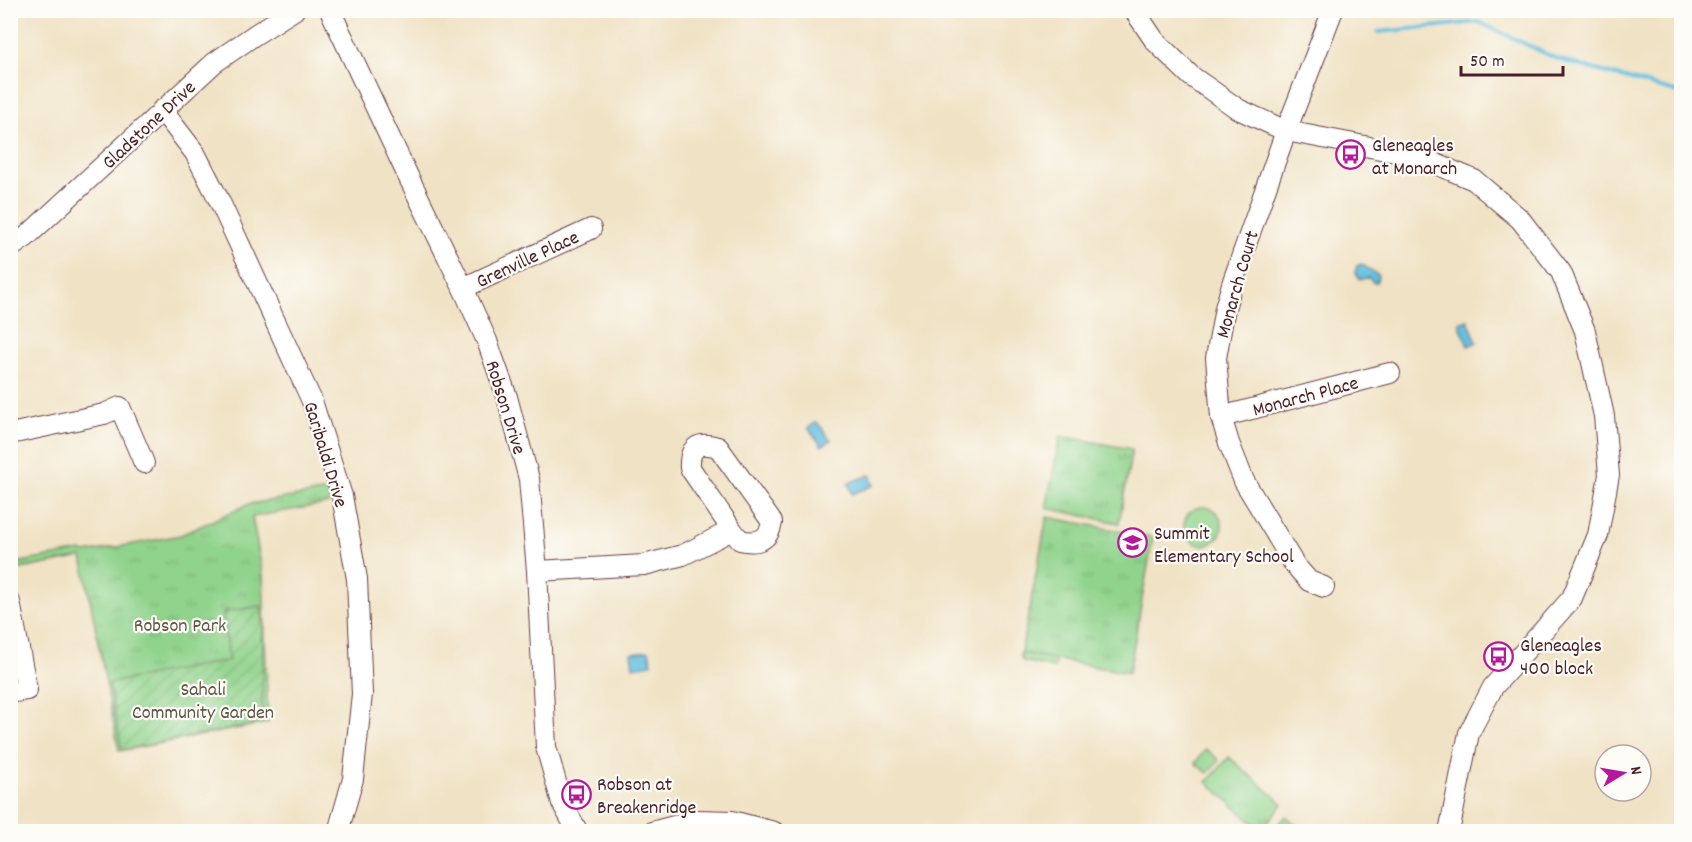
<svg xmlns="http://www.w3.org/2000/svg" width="1692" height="842" viewBox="0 0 1692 842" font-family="Dekko,sans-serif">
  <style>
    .grass { fill: #90d38c; stroke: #6d795c; stroke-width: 1.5 }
    .park { fill: url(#park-tufts); stroke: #6d795c; stroke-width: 1.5 }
    .garden { fill: url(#garden-furrows); stroke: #6d795c; stroke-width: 1.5 }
    .water { fill: #60bede; stroke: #556e84; stroke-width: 1.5 }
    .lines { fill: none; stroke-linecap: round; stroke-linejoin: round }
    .stream { stroke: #60bede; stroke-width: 4 }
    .minor-casing { stroke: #633c42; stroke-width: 22 }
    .minor { stroke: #fff; stroke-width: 20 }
    .labels { text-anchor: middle; stroke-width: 4.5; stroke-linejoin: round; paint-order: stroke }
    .street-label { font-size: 20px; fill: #4a1f2b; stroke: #fdfcf7 }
    .poi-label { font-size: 20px; fill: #4a1f2b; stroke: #fdfcf7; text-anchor: start }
    .park-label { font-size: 20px; fill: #5f5548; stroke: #fdfcf7 }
  </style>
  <defs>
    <pattern id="park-tufts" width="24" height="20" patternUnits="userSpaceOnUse" patternTransform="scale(1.5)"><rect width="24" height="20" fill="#90d38c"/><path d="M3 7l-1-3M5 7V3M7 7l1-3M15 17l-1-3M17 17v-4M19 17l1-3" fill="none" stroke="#7eb579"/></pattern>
    <pattern id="garden-furrows" width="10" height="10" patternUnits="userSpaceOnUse" patternTransform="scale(1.5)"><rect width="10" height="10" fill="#90d38c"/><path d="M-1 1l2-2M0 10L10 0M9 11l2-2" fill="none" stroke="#7eb579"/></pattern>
  </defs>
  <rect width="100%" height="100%" fill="#fdfcf7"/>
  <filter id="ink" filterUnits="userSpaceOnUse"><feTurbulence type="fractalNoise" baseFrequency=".0167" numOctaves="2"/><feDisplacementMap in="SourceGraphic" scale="12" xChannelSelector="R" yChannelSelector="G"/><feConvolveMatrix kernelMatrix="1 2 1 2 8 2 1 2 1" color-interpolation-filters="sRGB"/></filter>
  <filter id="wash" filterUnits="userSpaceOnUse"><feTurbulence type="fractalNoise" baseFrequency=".008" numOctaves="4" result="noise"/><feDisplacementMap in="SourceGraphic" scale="24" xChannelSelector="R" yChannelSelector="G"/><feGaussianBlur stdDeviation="1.35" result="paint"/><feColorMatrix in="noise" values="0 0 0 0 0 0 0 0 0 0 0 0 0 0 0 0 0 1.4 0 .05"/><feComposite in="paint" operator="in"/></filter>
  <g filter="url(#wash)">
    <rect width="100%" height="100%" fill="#f0e2c4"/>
    <!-- grass -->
    <g class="grass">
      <circle cx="1203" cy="526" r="19"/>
      <path d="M1027,624L1057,655L1054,668L1023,661L1020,656Z"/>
    </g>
    <!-- park -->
    <g class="park">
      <path d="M1060,436L1132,449L1119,523L1046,508Z"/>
      <path d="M328,491L331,503L252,517L263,575L268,723L119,751L82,557L16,570L15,563L81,551L86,553L181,535L249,504Z"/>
      <path d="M1047,517L1153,537L1129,673L1021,653Z"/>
      <path d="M1206,749L1219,760L1208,773L1195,763Z"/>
      <path d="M1229,757L1283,804L1261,830L1207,782Z"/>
      <path d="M1286,816L1301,829L1299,831H1273Z"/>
    </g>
    <!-- garden -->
    <path class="garden" d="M261,606L263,619L262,723L122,750L109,683L229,660L223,612Z"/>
    <!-- water -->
    <g class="water">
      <path d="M1361,264L1378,275L1377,282H1373L1369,278L1360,279C1356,275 1354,272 1357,266Z"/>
      <path d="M1468,320L1477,342L1468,346L1459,323Z"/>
      <path d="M817,422L831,440L822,446L808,428Z"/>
      <path d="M870,475L874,485L852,494L848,483Z"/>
      <path d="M649,651L652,664L633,667L631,653Z"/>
    </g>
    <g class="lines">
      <!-- stream -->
      <path class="stream" d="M1378,32L1479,22L1557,59L1682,94"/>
    </g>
  </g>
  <g filter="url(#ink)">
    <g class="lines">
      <defs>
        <g id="minor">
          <path d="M330,10L407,174L463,288L487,341L507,397L529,479L537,571L546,747L562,803L578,832"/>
          <path d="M1134,10L1155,41L1191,76L1238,109L1286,131L1417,156L1474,180L1520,219L1561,272L1585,331L1604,416L1609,475L1598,535L1572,598L1493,687L1469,733L1449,832"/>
          <path d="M162,110L195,153L219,200L312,401L342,496L357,579L362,694L353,779L338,832"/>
          <path d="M10,248L26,237L214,63L256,34L294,10"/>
          <path d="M463,288L591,229"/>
          <path d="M1221,417L1390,373"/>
          <path d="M10,434L104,414L120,407L144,463"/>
          <path d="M537,571L644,565L683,555L732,530L740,540C757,544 769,541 772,522L718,447C698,441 689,447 690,468L732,530"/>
          <path d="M1324,587L1309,581L1294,564L1244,481L1229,443L1221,417L1216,358L1225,308L1233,281L1286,131L1333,10"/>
          <path d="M10,602L27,690L10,693"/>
          <path d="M652,832L697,820L732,821L774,832"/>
        </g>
      </defs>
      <!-- minor casing -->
      <use href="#minor" class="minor-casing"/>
      <!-- minor -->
      <use href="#minor" class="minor"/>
    </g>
  </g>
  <!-- icons -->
  <defs>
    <symbol id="bus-ring" viewBox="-11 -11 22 22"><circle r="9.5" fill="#fdfcf7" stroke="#b5179e" stroke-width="1.5"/><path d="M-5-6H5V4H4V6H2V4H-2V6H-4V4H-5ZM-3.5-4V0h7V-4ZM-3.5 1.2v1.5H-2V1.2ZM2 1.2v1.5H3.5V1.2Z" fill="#b5179e"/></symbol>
    <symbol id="school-ring" viewBox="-11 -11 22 22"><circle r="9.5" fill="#fdfcf7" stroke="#b5179e" stroke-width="1.5"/><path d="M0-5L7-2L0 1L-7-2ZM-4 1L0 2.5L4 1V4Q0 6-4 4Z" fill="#b5179e"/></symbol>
  </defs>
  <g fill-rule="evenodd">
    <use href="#bus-ring" x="1334" y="138" width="33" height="33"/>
    <use href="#school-ring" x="1116" y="526" width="33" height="33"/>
    <use href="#bus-ring" x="1482" y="640" width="33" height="33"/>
    <use href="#bus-ring" x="560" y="778" width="33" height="33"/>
  </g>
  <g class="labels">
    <!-- street labels -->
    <g class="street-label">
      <text transform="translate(148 124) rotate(-43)" y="7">Gladstone Drive</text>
      <text transform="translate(527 258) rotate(-25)" y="7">Grenville Place</text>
      <text transform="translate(1236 284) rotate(-74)" y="7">Monarch Court</text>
      <text transform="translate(1305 395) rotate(-15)" y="7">Monarch Place</text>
      <text transform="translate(507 407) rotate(73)" y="7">Robson Drive</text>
      <text transform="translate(327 454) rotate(73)" y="7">Garibaldi Drive</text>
    </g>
    <!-- poi labels -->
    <g class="poi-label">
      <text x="1372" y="151">Gleneagles<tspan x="1372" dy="23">at Monarch</tspan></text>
      <text x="1154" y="539">Summit<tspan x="1154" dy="23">Elementary School</tspan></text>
      <text x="1520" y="651">Gleneagles<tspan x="1520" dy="23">400 block</tspan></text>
      <text x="597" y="790">Robson at<tspan x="597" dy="23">Breakenridge</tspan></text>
    </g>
    <!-- park labels -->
    <g class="park-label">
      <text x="180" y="631">Robson Park</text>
      <text x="203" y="695">Sahali<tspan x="203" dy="23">Community Garden</tspan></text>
    </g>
  </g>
  <!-- margin -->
  <rect width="1692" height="842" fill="none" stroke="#fdfcf7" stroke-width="36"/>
  <!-- north arrow -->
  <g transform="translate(1623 773) rotate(79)"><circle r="28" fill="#fdfcf7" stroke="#b5a4a5" stroke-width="1.5"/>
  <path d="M0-4.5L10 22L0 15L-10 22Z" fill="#b5179e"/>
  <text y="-9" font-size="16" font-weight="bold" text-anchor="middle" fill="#4a1f2b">N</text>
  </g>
  <!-- scale -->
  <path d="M1461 66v9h102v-9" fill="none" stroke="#4a1f2b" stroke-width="3"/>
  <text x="1470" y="66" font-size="18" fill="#4a1f2b" stroke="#fdfcf7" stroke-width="4.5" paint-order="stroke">50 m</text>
</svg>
